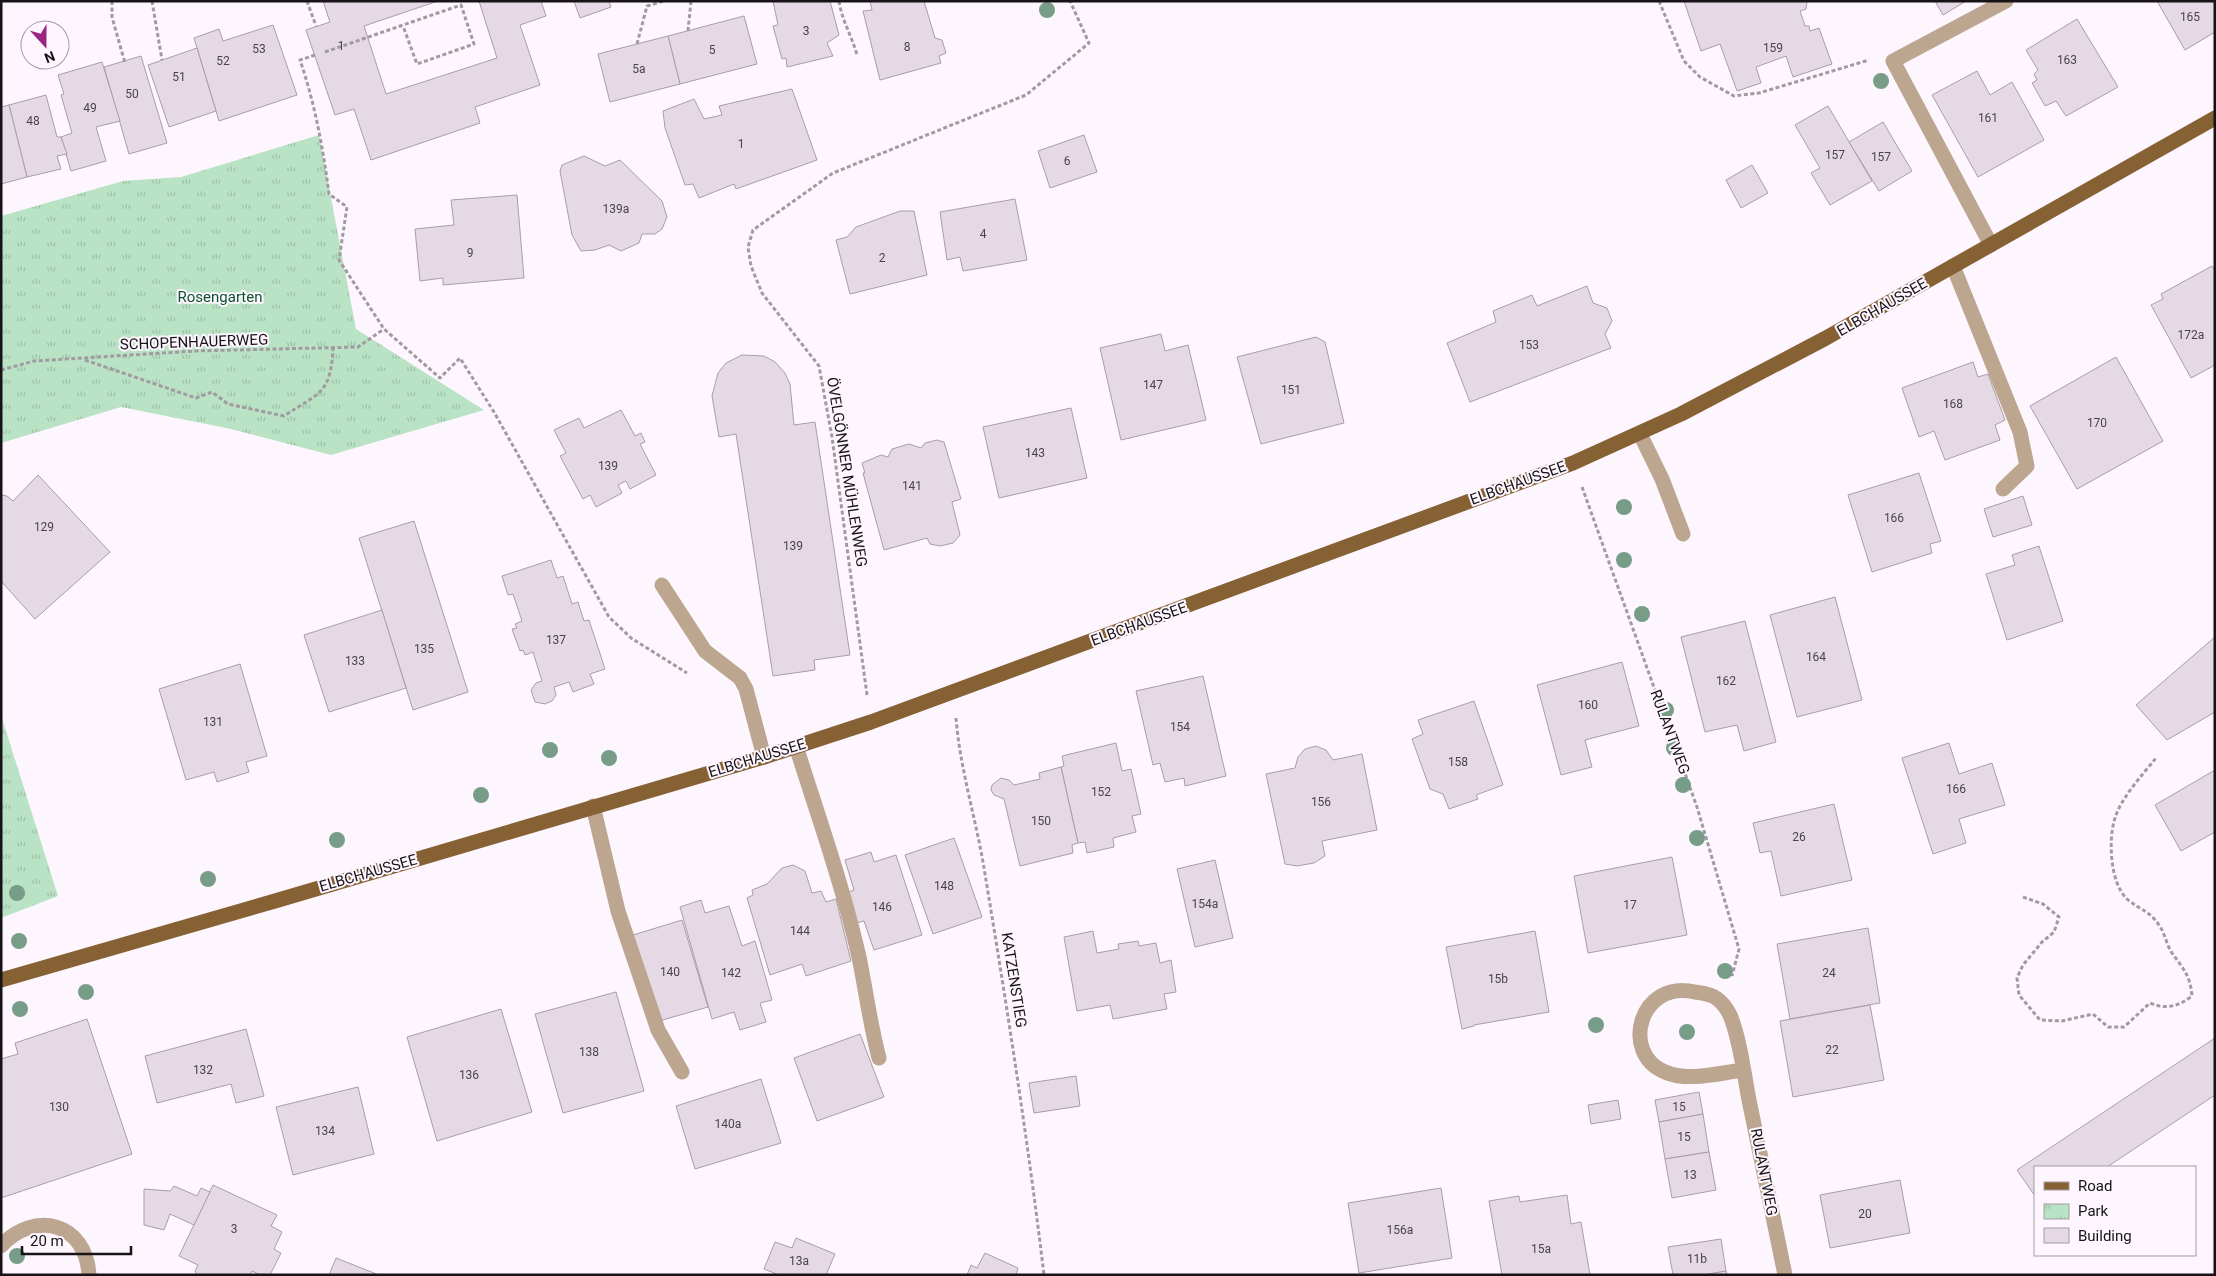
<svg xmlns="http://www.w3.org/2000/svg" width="2216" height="1276" viewBox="0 0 2216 1276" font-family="Roboto,sans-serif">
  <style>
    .park { fill: url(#park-tufts) }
    .building { fill: #e5d9e5; stroke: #a89da8 }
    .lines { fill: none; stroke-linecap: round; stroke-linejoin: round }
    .path { stroke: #a19aa1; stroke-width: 3; stroke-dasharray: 4 2.5; stroke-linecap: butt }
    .minor { stroke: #bca68f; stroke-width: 15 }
    .major { stroke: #866134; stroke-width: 15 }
    .tree { fill: #779d89 }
    .labels { text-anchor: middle; stroke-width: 4; stroke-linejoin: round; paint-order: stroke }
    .number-label { font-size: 12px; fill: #4a444a }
    .park-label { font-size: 15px; fill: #08542a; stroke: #fef6fe }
    .street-label { font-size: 15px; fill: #171317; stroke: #fef6fe }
  </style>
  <defs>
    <pattern id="park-tufts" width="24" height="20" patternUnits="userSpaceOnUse" patternTransform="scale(1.25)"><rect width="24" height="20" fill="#b9e3c4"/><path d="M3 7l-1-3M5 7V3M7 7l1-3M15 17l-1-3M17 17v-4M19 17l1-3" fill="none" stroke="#9ec2a8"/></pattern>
  </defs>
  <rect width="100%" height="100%" fill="#fef6fe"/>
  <!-- park -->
  <g class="park">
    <path d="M319,135L356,329L484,410L331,455L231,429L121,407L1,443V216L123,181L181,177Z"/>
    <path d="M1,715L58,896L1,918Z"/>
  </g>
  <!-- building -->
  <g class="building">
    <path d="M323,1H438L364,26L386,94L497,58L479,1H541L546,16L520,25L540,85L475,107L480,123L371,160L354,109L335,115L306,30L330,22Z"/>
    <path d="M574,1H609L611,7L580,18Z"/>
    <path d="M773,1H830L839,35L827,43L833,56L787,67L786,58L782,59L773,26L778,25Z"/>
    <path d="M870,1H924L935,38L942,40L946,53L939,56L941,63L880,80L863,11L872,10Z"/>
    <path d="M1684,1H1807L1806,9L1800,11L1805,26H1809L1810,31L1819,28L1832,64L1793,77L1786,56L1756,67L1761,83L1737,91L1720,44L1701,51Z"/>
    <path d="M1935,1H1966L1943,15Z"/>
    <path d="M2157,1H2215V32L2185,50Z"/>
    <path d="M744,16L757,64L680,84L668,36Z"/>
    <path d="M2077,19L2118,87L2066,116L2056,101L2045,106L2032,83L2037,80L2034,74L2038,70L2026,50Z"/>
    <path d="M273,25L297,95L219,121L194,38L219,29L223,41Z"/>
    <path d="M668,36L680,84L610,102L598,54Z"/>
    <path d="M197,48L216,111L169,127L148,65Z"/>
    <path d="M141,56L167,143L129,154L104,67Z"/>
    <path d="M102,62L120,121L96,127L106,161L71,171L61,137L72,133L61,95L64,94L58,75Z"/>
    <path d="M1977,71L1990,95L2012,82L2044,140L1978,177L1932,95Z"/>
    <path d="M792,89L817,160L736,189L734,184L699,198L693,184L685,185L665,128L663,111L694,99L704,119L722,115L719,106Z"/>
    <path d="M46,95L57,137H61L67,154L57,156L61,169L27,177L9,105Z"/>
    <path d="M9,105L27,177L1,184V107Z"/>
    <path d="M1828,106L1872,181L1830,205L1811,173L1820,168L1795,125Z"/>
    <path d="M1883,122L1912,171L1879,191L1849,142Z"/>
    <path d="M1084,135L1097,172L1050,188L1038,151Z"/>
    <path d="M584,156L605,166L620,160L662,201L667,217L662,229L655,234H642L639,243L621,251L609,245L595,250L581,251L572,235L560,171L562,165Z"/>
    <path d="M1752,165L1768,193L1741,208L1726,180Z"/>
    <path d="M517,195L524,278L443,285V278L420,281L415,229L454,225L451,200Z"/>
    <path d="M1015,199L1027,260L963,271L960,257L947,260L940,212Z"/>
    <path d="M900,211H914L927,275L850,294L836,240L847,237L856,227Z"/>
    <path d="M2212,266L2215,271V365L2191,378L2151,305L2163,299L2161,294Z"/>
    <path d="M1587,286L1593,303L1607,308L1612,321L1605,334L1611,348L1470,402L1447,343L1496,322L1493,311L1532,295L1537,306Z"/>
    <path d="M1161,334L1165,351L1188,345L1206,420L1121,440L1100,348Z"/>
    <path d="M1316,337L1325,342L1344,423L1261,444L1237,357Z"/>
    <path d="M742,355L764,356L775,362L785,373L790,384L794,425L815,422L850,655L814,660L815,670L773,676L736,434L719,437L712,396L718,373L726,363Z"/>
    <path d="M2116,357L2163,441L2077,489L2030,406Z"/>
    <path d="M1973,362L1978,377L1988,374L2005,420L1995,425L2000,440L1945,460L1934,431L1919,437L1902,388Z"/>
    <path d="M1071,408L1087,478L999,498L983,427Z"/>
    <path d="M621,410L635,436L641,433L645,442L640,444L656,475L630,489L626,481L618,485L622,493L596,507L590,495L583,499L560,456L566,453L554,430L579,418L584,428Z"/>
    <path d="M937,440L944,442L961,499L952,502L960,535L953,543L940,546L930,544L927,538L884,550L863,473H865L862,463L881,455L888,457L892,449L909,444L921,448L925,443Z"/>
    <path d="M1919,473L1941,541L1930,544L1932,553L1872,572L1848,495Z"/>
    <path d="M38,475L110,552L35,619L1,581V495L7,496L13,501Z"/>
    <path d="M2023,496L2032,525L1993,537L1984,509Z"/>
    <path d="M414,521L468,692L413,710L359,538Z"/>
    <path d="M2039,546L2063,621L2007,640L1986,574L2015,565L2012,555Z"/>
    <path d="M551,560L557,578L563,576L572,604L578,602L584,621L589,620L605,669L590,674L594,684L573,692L569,682L554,687L556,695L552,701L545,704L535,702L531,690L536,683L542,681L533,652L525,655L523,650L520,651L512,629L517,628L515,624L522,621L513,594L508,595L502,576Z"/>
    <path d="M1835,597L1862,700L1797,717L1770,615Z"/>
    <path d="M382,610L406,688L329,712L304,635Z"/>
    <path d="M1745,621L1776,742L1744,751L1737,725L1705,732L1681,637Z"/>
    <path d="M2215,637V712L2167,740L2136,705Z"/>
    <path d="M1622,662L1639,726L1585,740L1592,767L1561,775L1537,685Z"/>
    <path d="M240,664L267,756L246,762L249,772L217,782L214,772L186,780L159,689Z"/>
    <path d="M1203,676L1226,776L1185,786L1184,778L1165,782L1160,763L1153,765L1136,691Z"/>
    <path d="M1474,701L1503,785L1476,795L1478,799L1449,809L1443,794L1430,789L1412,739L1423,734L1418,720Z"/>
    <path d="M1116,743L1122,771L1131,769L1141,814L1132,816L1136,832L1113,838L1114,847L1087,853L1085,842L1078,843L1061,767L1064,766L1062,756Z"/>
    <path d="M1949,743L1959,774L1992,763L2005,805L1959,819L1966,843L1933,854L1902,758Z"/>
    <path d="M1316,746L1326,750L1333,760L1362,754L1377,830L1322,841L1325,856L1314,863L1297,866L1285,864L1266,774L1295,768L1298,757L1305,749Z"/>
    <path d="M1061,767L1078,843L1072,845L1073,853L1020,866L1004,799L994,795L991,790L992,785L1001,778L1009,780L1014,785L1040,779L1039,773Z"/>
    <path d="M2215,770V832L2181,851L2155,805Z"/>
    <path d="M1834,804L1852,880L1781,896L1771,851L1760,853L1753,823Z"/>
    <path d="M954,838L982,917L933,934L905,855Z"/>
    <path d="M871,852L874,862L896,855L922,935L874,950L864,921L856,923L846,893L854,890L845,860Z"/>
    <path d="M1672,857L1687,935L1588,953L1574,876Z"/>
    <path d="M1215,860L1233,938L1195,947L1177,869Z"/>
    <path d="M793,865L805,871L812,893L821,891L826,902L836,899L851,961L806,976L802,964L770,975L747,898L753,895L752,890L767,884L782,868Z"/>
    <path d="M701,900L705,913L729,906L742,946L755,941L772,1000L760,1003L766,1022L740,1030L734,1012L712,1019L680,907Z"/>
    <path d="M682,920L708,1007L659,1021L630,936Z"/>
    <path d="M1868,928L1880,1003L1790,1019L1777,944Z"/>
    <path d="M1093,931L1097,953L1119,949L1118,944L1138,941L1139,946L1156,943L1160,963L1171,960L1176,992L1164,994L1167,1009L1113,1019L1110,1005L1077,1011L1064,937Z"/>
    <path d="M1535,931L1549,1012L1474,1025V1026L1462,1029L1446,947Z"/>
    <path d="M616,992L644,1091L563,1113L535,1014Z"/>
    <path d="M1870,1005L1884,1080L1793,1097L1780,1021Z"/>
    <path d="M501,1009L532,1112L437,1141L407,1037Z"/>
    <path d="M87,1019L132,1154L1,1198V1059L18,1054L15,1043Z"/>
    <path d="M246,1029L264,1096L236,1103L231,1084L157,1103L145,1056Z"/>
    <path d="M860,1034L884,1097L817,1121L794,1058Z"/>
    <path d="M2215,1038V1095L2107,1167H2035V1196L2017,1170Z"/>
    <path d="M1076,1076L1080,1106L1034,1113L1029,1083Z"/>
    <path d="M761,1079L781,1143L695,1169L676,1106Z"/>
    <path d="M358,1087L374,1154L293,1175L276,1107Z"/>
    <path d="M1699,1092L1703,1114L1659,1122L1655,1100Z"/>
    <path d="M1618,1100L1621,1119L1591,1124L1588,1105Z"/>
    <path d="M1703,1114L1709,1152L1665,1159L1659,1122Z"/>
    <path d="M1709,1152L1716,1190L1672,1198L1665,1159Z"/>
    <path d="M1900,1180L1910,1233L1830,1248L1820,1195Z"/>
    <path d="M213,1185L277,1215L271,1226L282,1232L274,1249L281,1253L270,1275H260L252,1271L250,1275H197L195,1271L198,1265L179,1256Z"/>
    <path d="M174,1186L197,1196L201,1188L210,1192L194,1225L170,1214L164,1230L144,1225V1189L170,1191Z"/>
    <path d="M1441,1188L1452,1258L1359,1273L1348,1203Z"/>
    <path d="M1567,1195L1571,1224L1581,1222L1590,1275H1502L1489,1201L1519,1196L1520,1202Z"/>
    <path d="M796,1238L835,1254L826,1275H779L764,1269L775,1242L792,1248Z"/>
    <path d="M1721,1239L1726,1271L1704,1275H1673L1668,1247Z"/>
    <path d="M985,1253L1018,1268L1016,1275H967L971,1265L977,1268Z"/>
    <path d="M336,1258L379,1275H329Z"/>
    <path d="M1726,1271L1727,1275H1704Z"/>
  </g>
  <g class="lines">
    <!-- path -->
    <g class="path">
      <path d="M112,1V17L125,63"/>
      <path d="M152,1L162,60"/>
      <path d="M307,1L316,26"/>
      <path d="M839,1C842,21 852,36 857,55"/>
      <path d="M1659,1L1684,61L1700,77L1734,96L1759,93L1869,60"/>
      <path d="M688,31L691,1"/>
      <path d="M637,44L647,6L664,1"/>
      <path d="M325,52L461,5L474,44L417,64L403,26"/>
      <path d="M315,55L300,60C315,104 323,148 329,194L347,207L339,260L384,329L440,378L460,358L494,412L609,617L631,638L687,673"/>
      <path d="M85,360L196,398L212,392L228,404L284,416C319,393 331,394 333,348"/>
      <path d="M1,370L34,361L195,351L358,347L384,329"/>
      <path d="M1582,487L1697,807L1739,949L1732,976"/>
      <path d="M867,695L832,437L819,366L762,293L751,266L748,247L753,230L833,173L1026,95L1089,43L1070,1"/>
      <path d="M956,718C960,770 977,822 985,874C1007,1007 1028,1141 1044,1275"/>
      <path d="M2023,897L2043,904L2059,917L2054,932L2042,942L2023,965L2017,978L2019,995L2040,1020L2062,1021L2093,1014L2108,1027H2124L2150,1003C2166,1010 2179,1006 2192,996C2190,975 2184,970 2172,953C2166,944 2165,933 2159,925C2149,910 2138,909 2127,899C2110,883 2108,839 2115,818C2121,798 2143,774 2156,758"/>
    </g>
    <!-- minor -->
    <g class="minor">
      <path d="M1991,245L1893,61L2006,1"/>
      <path d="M1953,266L2020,432L2027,466L2003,489"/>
      <path d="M1640,434L1662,479L1683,534"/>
      <path d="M662,585L705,651L740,678L746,689L764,757"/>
      <path d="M796,746C818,816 843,886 859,957C866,991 870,1024 879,1058"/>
      <path d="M593,806L618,911L658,1030L682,1072"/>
      <path d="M1743,1070C1719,1073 1688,1082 1665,1072C1620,1054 1639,979 1695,992C1701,993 1711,994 1716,998C1722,1002 1727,1009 1730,1015C1740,1039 1744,1074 1749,1100C1761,1158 1773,1217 1785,1275"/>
      <path d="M1,1246C34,1210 86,1222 89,1275"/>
    </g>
    <!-- major -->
    <path class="major" d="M1,980L275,901L764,757L871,722L1573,463L1681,414L1826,338L2215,118"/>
  </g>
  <!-- trees -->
  <g class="tree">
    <circle cx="1047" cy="10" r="8"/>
    <circle cx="1881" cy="81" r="8"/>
    <circle cx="1624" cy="507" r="8"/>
    <circle cx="1624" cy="560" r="8"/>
    <circle cx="1642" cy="614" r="8"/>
    <circle cx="1666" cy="710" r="8"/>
    <circle cx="1674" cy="748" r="8"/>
    <circle cx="550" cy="750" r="8"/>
    <circle cx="609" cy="758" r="8"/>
    <circle cx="1683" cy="785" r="8"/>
    <circle cx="481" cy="795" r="8"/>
    <circle cx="1697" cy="838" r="8"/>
    <circle cx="337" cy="840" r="8"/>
    <circle cx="208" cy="879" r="8"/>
    <circle cx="17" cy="893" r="8"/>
    <circle cx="19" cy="941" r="8"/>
    <circle cx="1725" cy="971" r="8"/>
    <circle cx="86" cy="992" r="8"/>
    <circle cx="20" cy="1009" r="8"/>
    <circle cx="1596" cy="1025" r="8"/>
    <circle cx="1687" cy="1032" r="8"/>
    <circle cx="17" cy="1256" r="8"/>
  </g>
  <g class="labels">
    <!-- number labels -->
    <g class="number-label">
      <text x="2190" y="21">165</text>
      <text x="806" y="35">3</text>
      <text x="341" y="50">1</text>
      <text x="907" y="51">8</text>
      <text x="1773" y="52">159</text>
      <text x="259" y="53">53</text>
      <text x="712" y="54">5</text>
      <text x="2067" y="64">163</text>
      <text x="223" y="65">52</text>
      <text x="639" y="73">5a</text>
      <text x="179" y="81">51</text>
      <text x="132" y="98">50</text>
      <text x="90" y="112">49</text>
      <text x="1988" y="122">161</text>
      <text x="33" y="125">48</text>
      <text x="741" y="148">1</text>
      <text x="1835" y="159">157</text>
      <text x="1881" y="161">157</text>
      <text x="1067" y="165">6</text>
      <text x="616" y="213">139a</text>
      <text x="983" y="238">4</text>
      <text x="470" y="257">9</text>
      <text x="882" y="262">2</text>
      <text x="2191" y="339">172a</text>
      <text x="1529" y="349">153</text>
      <text x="1153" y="389">147</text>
      <text x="1291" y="394">151</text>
      <text x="1953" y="408">168</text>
      <text x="2097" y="427">170</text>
      <text x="1035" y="457">143</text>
      <text x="608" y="470">139</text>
      <text x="912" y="490">141</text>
      <text x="1894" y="522">166</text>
      <text x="44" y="531">129</text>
      <text x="793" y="550">139</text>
      <text x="556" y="644">137</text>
      <text x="424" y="653">135</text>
      <text x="1816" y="661">164</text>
      <text x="355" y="665">133</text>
      <text x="1726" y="685">162</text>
      <text x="1588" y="709">160</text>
      <text x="213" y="726">131</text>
      <text x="1180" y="731">154</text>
      <text x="1458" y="766">158</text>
      <text x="1956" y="793">166</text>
      <text x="1101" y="796">152</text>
      <text x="1321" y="806">156</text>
      <text x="1041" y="825">150</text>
      <text x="1799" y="841">26</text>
      <text x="944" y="890">148</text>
      <text x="1205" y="908">154a</text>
      <text x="1630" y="909">17</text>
      <text x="882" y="911">146</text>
      <text x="800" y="935">144</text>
      <text x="670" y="976">140</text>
      <text x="731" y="977">142</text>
      <text x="1829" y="977">24</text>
      <text x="1498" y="983">15b</text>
      <text x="1832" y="1054">22</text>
      <text x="589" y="1056">138</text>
      <text x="203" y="1074">132</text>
      <text x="469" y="1079">136</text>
      <text x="59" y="1111">130</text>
      <text x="1679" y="1111">15</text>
      <text x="728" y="1128">140a</text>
      <text x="325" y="1135">134</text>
      <text x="1684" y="1141">15</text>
      <text x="1690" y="1179">13</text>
      <text x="1865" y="1218">20</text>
      <text x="234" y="1233">3</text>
      <text x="1400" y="1234">156a</text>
      <text x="1541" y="1253">15a</text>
      <text x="1697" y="1263">11b</text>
      <text x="799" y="1265">13a</text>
    </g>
    <!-- park labels -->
    <g class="park-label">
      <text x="220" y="302">Rosengarten</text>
    </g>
    <!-- street labels -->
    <g class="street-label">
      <text transform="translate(1882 307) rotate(-30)" y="5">ELBCHAUSSEE</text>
      <text transform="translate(194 342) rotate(-2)" y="5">SCHOPENHAUERWEG</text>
      <text transform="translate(847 472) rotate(81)" y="5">ÖVELGÖNNER MÜHLENWEG</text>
      <text transform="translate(1518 483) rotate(-20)" y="5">ELBCHAUSSEE</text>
      <text transform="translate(1139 624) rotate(-20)" y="5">ELBCHAUSSEE</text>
      <text transform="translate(1670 732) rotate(70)" y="5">RULANTWEG</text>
      <text transform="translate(757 758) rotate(-17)" y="5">ELBCHAUSSEE</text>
      <text transform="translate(368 873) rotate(-16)" y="5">ELBCHAUSSEE</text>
      <text transform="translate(1014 980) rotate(81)" y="5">KATZENSTIEG</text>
      <text transform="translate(1764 1172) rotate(79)" y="5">RULANTWEG</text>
    </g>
  </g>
  <!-- border -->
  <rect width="2216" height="1276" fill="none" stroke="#171317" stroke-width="5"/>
  <!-- legend -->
  <rect x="2034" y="1166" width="162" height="90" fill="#fef6fe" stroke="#a29ba2"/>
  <rect x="2044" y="1182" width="25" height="8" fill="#866134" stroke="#a29ba2"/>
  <text x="2078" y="1191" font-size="15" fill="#171317">Road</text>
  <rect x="2044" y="1204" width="25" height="15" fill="url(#park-tufts)" stroke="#a29ba2"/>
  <text x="2078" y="1216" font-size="15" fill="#171317">Park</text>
  <rect x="2044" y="1228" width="25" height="15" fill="#e5d9e5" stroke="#a29ba2"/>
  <text x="2078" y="1241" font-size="15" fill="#171317">Building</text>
  <!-- north arrow -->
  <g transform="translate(45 45) rotate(159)"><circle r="24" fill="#fef6fe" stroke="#a29ba2"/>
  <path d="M0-4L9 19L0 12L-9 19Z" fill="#9a2581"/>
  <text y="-8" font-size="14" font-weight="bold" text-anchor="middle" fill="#171317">N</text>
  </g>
  <!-- scale -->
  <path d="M22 1246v8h109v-8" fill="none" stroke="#171317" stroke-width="2.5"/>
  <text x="30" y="1246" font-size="15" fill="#171317" stroke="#fef6fe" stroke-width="4" paint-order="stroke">20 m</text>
</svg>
